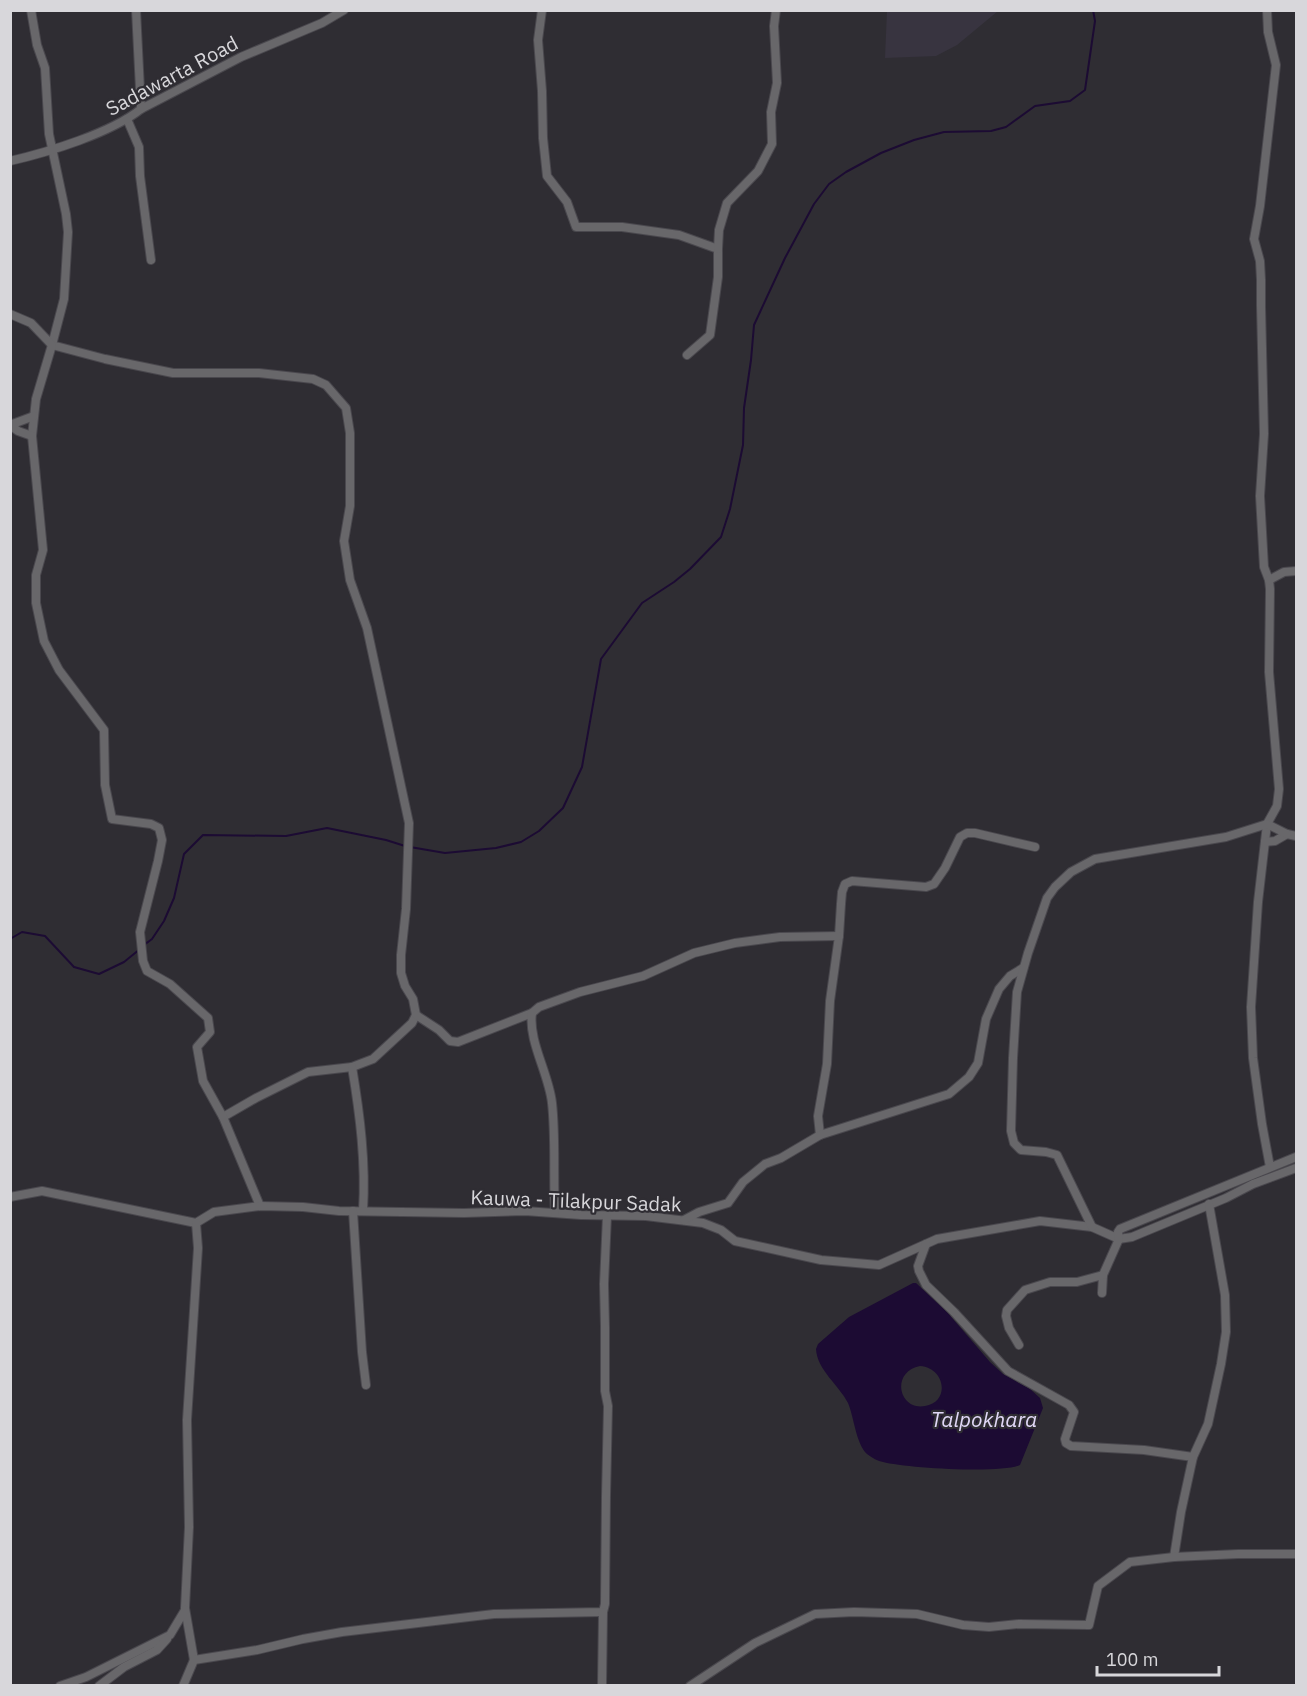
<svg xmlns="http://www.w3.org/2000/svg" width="1307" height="1696" viewBox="0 0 1307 1696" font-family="'IBM Plex Sans',sans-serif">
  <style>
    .built { fill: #383440 }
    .water { fill: #1c0b33; fill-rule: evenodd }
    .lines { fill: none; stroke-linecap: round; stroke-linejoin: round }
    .stream { stroke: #1c0b33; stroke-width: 2 }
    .street-casing { stroke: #4a484e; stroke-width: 10 }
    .street { stroke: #68676a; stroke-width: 8 }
    .labels { text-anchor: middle; stroke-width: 4.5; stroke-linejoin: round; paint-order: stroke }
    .street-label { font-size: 20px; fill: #d8d7db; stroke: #2f2d33 }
    .water-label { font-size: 21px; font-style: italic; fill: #e1d8f7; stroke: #2f2d33 }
  </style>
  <rect width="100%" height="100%" fill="#2f2d33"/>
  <!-- built -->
  <path class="built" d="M887,11V10L998,11L957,45L936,56L885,58Z"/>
  <!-- water -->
  <path class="water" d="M913,1283H916L947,1312L990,1362L1003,1374L1030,1389L1040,1398L1043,1408L1020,1465C1003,1474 905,1468 883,1462C878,1461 872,1458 867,1454C856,1444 854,1417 848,1403C839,1385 817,1370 816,1349L818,1344L849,1317ZM920,1366C946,1368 950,1402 925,1406C899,1411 890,1372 920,1366Z"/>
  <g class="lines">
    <!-- stream -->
    <g class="stream">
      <path d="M410,847L445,853L496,848L521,842L539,831L563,808L582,767L601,659L642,603L674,582L690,569L721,537L730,509L743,445L744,408L751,360L754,325L785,258L814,204L829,184L846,172L881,153L914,140L944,132L991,131L1006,127L1035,106L1070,101L1085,90L1095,21L1093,10"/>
      <path d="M10,939L22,932L45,936L74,967L99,974L124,962L140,949"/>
      <path d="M144,945L152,939L164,921L174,898L184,854L203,835L286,836L327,828L386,840L405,846"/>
    </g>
    <defs>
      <g id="street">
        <path d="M31,10L37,45L45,68L49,134L66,214L68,232L64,299L52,345L105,359L173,373H259L313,379L326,385L346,408L350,433V506L344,541L350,580L367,628L409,823L406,909L401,955V973L405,986L413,999L416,1015L412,1023L373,1059L352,1067L308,1072L256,1098L223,1117"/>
        <path d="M136,10L141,109"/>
        <path d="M542,10L538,40L542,91L543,138L547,176L567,202L576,227H622L679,235L718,249V277L710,335L687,355"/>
        <path d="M1267,10L1268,32L1276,65L1260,206L1254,239L1260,261L1261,280V306L1264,434L1260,496L1264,567L1269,580L1270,589L1269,672L1279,789L1277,806L1267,824L1258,902L1251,1007L1253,1058L1262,1124L1270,1167"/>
        <path d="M127,119L139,147L140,176L151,260"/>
        <path d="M10,161C49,152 111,133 141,109L241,57L322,23L344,10"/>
        <path d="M718,249L719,230L727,203L758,171L772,144L771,112L777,83L774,26L776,10"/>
        <path d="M10,314L31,323L52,345L36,399L32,436L43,550L36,575V603L44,641L59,670L104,730L105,785L112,819L151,824L159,828L162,840L158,861L140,932L143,961L147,971L170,984L208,1018L210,1032L197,1047L203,1081L223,1117L260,1206"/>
        <path d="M10,425L34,416"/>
        <path d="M10,425L18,431L32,436"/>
        <path d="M1269,580L1284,572L1296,571"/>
        <path d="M1265,842L1275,841L1287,834L1296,836"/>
        <path d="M416,1015L439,1030L450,1041L458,1042L532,1013"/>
        <path d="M352,1067C360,1115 366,1163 363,1211"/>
        <path d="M820,1135L818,1116L827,1064L830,1001L839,936L841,904L842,892L845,884L852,881L926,887L934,884L945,868L960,837L967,833H975L1035,847"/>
        <path d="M10,1197L42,1191L196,1223L214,1212L260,1206L303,1207L339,1211L464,1213L525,1211L581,1215L646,1216L703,1223L721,1230L735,1241L821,1260L879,1265L937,1239L1040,1221L1092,1227L1119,1239L1132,1237L1226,1198L1253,1184L1296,1168"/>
        <path d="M353,1211L362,1352L366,1385"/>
        <path d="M555,1213C553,1177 556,1139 552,1103C549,1074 528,1041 532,1013L539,1007L580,992L643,976L694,953L735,943L780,937L839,936"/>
        <path d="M684,1220L699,1212L728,1203L743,1182L765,1164L781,1158L820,1135L949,1094L969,1077L978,1063L986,1019L999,989L1010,976L1023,968"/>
        <path d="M1092,1227L1057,1155L1046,1152L1021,1150L1014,1143L1011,1131L1013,1058L1017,992L1028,953L1047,898L1055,887L1071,872L1095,859L1226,837L1267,824L1287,834"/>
        <path d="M926,1244L918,1266L919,1271L926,1285L954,1312L1008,1371L1069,1405L1074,1412L1065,1439L1066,1443L1071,1446L1144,1450L1193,1457"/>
        <path d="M1102,1293L1103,1275L1119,1239L1118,1232L1120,1229L1296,1157"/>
        <path d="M1019,1345L1009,1328L1006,1316L1007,1310L1025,1290L1050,1282H1077L1103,1275"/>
        <path d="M1174,1557L1181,1512L1193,1457L1208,1424L1221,1364L1226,1332L1225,1295L1209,1204"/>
        <path d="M194,1660L185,1608L189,1527L187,1420L198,1248L196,1223"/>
        <path d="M60,1686L86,1677L170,1635L185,1610"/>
        <path d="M99,1686L124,1667L157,1650L167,1639"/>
        <path d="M183,1686L194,1660L257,1650L303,1639L342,1632L494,1614L603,1612L605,1604L606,1496L608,1406L605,1391V1327L604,1284L607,1216"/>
        <path d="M602,1686L603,1612"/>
        <path d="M690,1686L755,1643L815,1614L854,1612L917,1614L963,1625L989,1627L1019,1624L1089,1625L1098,1586L1130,1562L1174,1557L1238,1554H1296"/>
      </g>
    </defs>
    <!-- street casing -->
    <use href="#street" class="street-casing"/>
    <!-- street -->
    <use href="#street" class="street"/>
  </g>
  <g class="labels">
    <!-- street labels -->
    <g class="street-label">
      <text transform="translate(172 76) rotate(-28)" y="7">Sadawarta Road</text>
      <text transform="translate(576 1201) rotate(2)" y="7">Kauwa - Tilakpur Sadak</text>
    </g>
    <!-- water labels -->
    <g class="water-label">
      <text x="984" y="1427">Talpokhara</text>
    </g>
  </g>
  <!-- border -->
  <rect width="1307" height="1696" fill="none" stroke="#d8d7db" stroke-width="24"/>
  <!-- scale -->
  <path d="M1097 1666v9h122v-9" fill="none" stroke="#d8d7db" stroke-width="3"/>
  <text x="1106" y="1666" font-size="18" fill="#d8d7db" stroke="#2f2d33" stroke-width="4.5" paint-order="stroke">100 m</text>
</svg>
